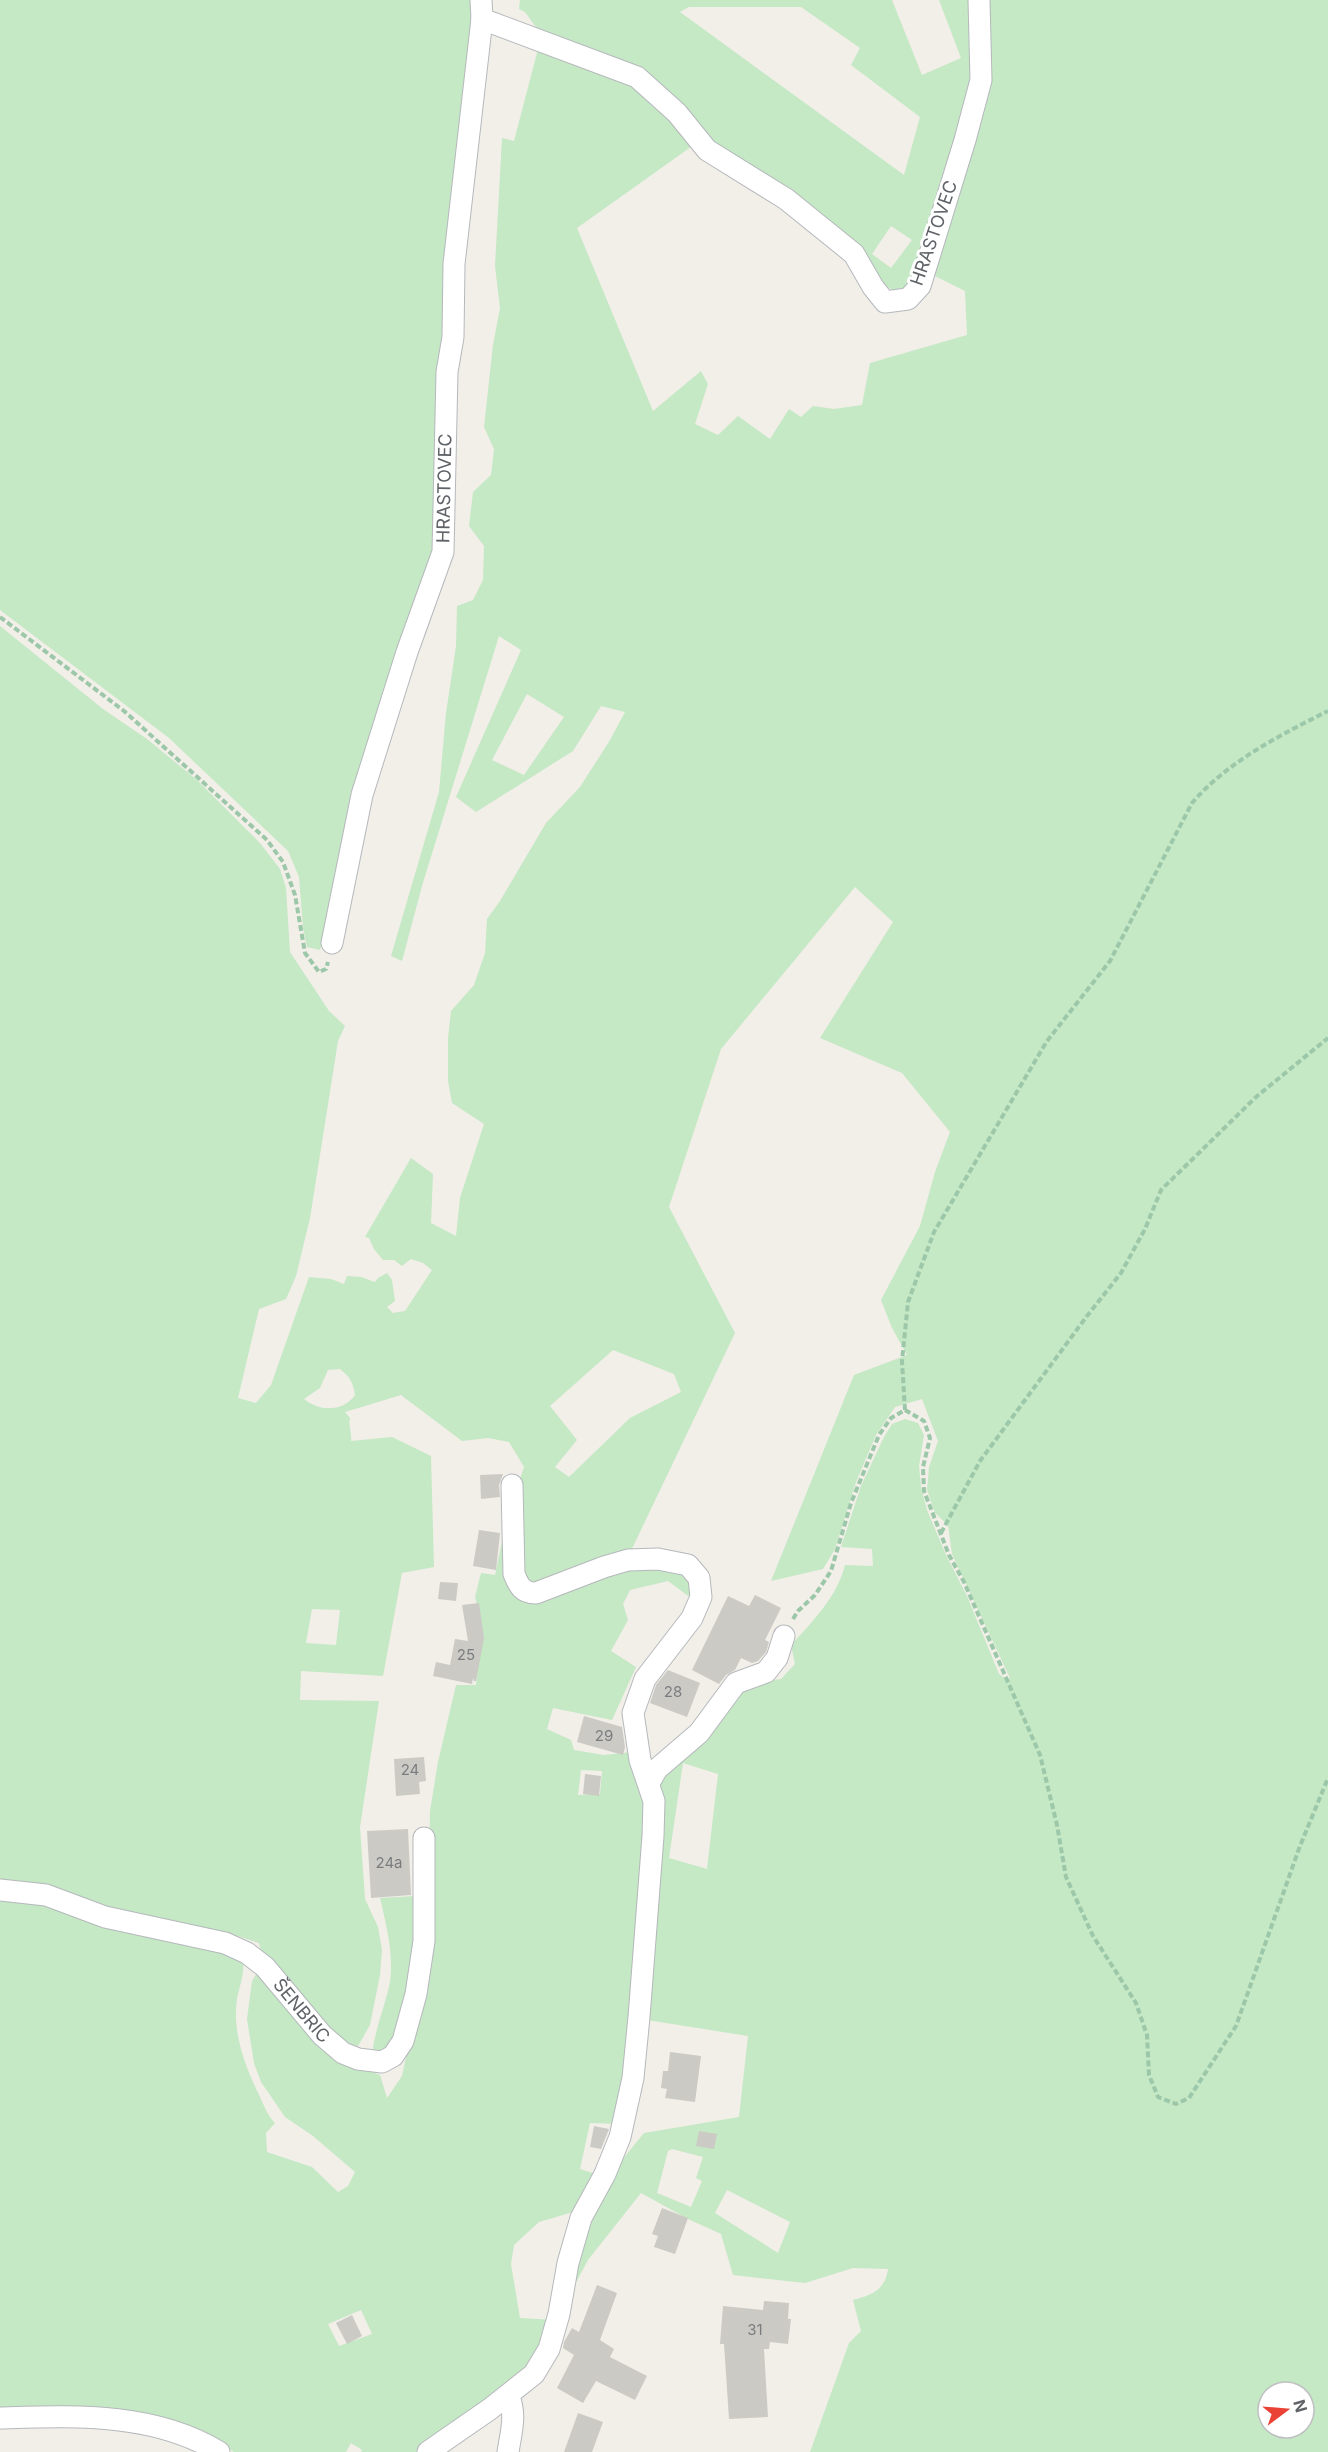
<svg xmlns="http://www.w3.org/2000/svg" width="1328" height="2452" viewBox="0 0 1328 2452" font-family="Inter,sans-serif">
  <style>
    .green { fill: #c5e8c5; fill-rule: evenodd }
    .building { fill: #cccac5 }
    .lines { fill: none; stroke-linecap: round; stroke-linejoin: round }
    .minor-casing { stroke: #b5b8bc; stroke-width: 23 }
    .path { stroke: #9cc7a9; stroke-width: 4; stroke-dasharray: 6 3; stroke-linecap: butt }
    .minor { stroke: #fff; stroke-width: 21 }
    .labels { text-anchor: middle; stroke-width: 6; stroke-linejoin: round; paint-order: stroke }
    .number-label { font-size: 15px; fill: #7a7d7f }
    .street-label { font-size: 18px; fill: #5f6368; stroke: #fff }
  </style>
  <rect width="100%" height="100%" fill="#f1efe8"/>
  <!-- green -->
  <g class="green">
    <path d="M0,0H473L472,22L440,353L444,506L320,950L307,947L303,928L299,877L288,851L169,738L0,610Z"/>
    <path d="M520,0H892L922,75L961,58L939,0H973L975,74L910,287L898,293L884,285L729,160L682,110L543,37L525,12L519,9ZM689,7H801L860,48L851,65L920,117L904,175L680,12ZM891,226L912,240L891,268L872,254Z"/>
    <path d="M984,0H1328V2452H810L849,2343L861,2331L853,2300C872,2295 885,2290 888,2269L853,2268L805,2283L733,2275L721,2234L688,2219L641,2193L588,2260L564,2305L572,2260L613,2171L644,2133L739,2117L748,2036L647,2020L661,1779L746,1684L781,1679L795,1664L791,1645C813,1621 837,1597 845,1565L873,1566L872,1549L841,1547L861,1486L884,1437L892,1424L905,1419L918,1423L924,1435L919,1466L921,1487L927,1510L946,1555L967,1596L999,1674L1007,1680L1010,1678L952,1554L948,1525L935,1513L927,1490L929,1467L938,1441L922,1399L895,1407L876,1435L856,1482L835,1549L823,1569L771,1581L854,1375L907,1355L892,1328L881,1300L920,1226L935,1172L950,1132L902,1073L820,1038L893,922L855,887L721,1049L669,1207L735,1333L629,1555L532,1587L522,1576L516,1490L524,1467L509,1442L488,1438L462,1441L401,1395L345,1412L350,1418C348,1425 352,1432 351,1441L392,1437L431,1456L434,1567L402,1573L383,1676L301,1671L300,1700L379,1701L360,1827L365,1899L378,1927L382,1950L380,1975L370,2025L358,2046L337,2042L261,1951L259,1943L228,1933L167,1927L0,1882V626L103,709L147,739L197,780L260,843L280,869L286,888L290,952L329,1011L345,1026L338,1041L310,1218L296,1276L286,1299L259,1309L238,1398L256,1403L271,1385L309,1277L331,1279L344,1284L347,1276L361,1277L375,1282L378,1278L387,1273L392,1280L395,1301L387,1307L393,1313L405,1311L432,1270L423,1263L411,1259L402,1266L394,1260H383L374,1249L369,1238L365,1237L411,1158L433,1174L431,1223L456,1236L460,1198L484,1124L452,1103L448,1081V1038L451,1011L474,985L485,953L487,919L500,901L546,823L580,787L610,740L625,712L601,706L573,751L476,812L456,797L521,650L499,636L422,886L402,961L391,956L439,792L446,713L456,646L457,606L473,600L483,580L484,546L469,526L473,492L491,475L494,449L484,427L493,345L500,308L495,266L502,138L514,141L538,49L637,84L695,144L577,228L653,411L701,371L708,384L695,424L718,435L738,416L770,439L789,409L801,417L813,406L834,409L862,405L870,363L967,335L965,291L933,275L978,127ZM527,694L564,717L524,775L492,760ZM613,1350L674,1374L681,1392L630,1418L569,1477L555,1467L577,1440L550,1406ZM340,1369C350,1377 353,1382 355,1395C343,1412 320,1412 304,1399L320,1388L328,1370ZM312,1609L340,1610L336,1645L306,1643ZM683,1763L718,1774L707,1869L669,1858ZM672,2149L703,2157L696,2178L702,2181L691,2207L657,2193L668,2151ZM727,2190L790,2222L778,2253L715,2213ZM1268,2392H1304V2428H1268Z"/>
    <path d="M503,1537L526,1600L608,1568L687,1569L695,1601L668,1581L630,1590L623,1604L628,1620L611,1651L636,1667L612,1720L553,1708L547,1729L571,1740L574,1750L604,1755L631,1752L649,1800L619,2124L590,2123L580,2169L599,2175L580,2210L539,2222L514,2245L511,2264L520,2318L554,2320L529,2370L419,2452H361L362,2450L351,2443L346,2452H234L226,2447L76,2410L0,2407V1898L33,1899L243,1958C245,1973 240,1984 237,1999C232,2032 245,2066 259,2095C264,2105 267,2115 275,2123L266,2133L267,2152L312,2167L338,2192L348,2186L355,2172L313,2136L285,2117L261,2082L254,2063L247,2019L252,1981L257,1973L360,2067L380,2075L387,2098L402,2076L413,2024L429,1861L430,1811L438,1762L456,1685H476L482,1625L475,1597L481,1573L495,1575ZM581,1770L602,1771L600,1794L578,1795ZM361,2310L372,2334L339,2346L328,2324Z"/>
    <path d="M416,1896L420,1943L398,2043L373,2055C371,2041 387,2000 390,1982C394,1955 386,1924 380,1898Z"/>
  </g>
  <!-- building -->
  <g class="building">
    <path d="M503,1474L499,1485L500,1497L481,1499L480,1475Z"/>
    <path d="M479,1530L500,1533L496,1570L473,1566Z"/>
    <path d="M440,1582L458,1583L456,1601L438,1599Z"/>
    <path d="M755,1595L781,1608L765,1640L769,1642L766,1652L758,1661L752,1663L741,1658L735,1670L726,1675L719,1684L692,1670L728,1596L749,1606Z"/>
    <path d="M479,1603L484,1638L476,1681H474L473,1678L472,1684L433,1676L436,1662L450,1665L455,1639L468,1641L462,1605Z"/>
    <path d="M668,1670L700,1683L687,1717L650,1703L656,1685Z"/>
    <path d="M584,1716L622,1727L625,1747L623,1755L577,1742Z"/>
    <path d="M424,1757L426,1781L419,1782L420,1794L396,1796L394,1759Z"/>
    <path d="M585,1774L601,1776L599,1796L583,1794Z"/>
    <path d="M408,1829L411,1895L371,1898L367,1831Z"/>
    <path d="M670,2052L701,2056L695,2102L665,2098L667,2089L661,2088L663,2071H668Z"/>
    <path d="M594,2126L609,2129L601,2149L590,2147Z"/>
    <path d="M699,2131L717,2134L714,2149L696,2146Z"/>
    <path d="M662,2208L688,2218L675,2254L654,2247L658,2236L652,2234Z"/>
    <path d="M597,2285L617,2293L600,2340L614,2349L610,2357L647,2376L635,2400L596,2381L583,2403L557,2388L574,2355L563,2348L564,2342L572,2328L579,2332Z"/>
    <path d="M764,2301L789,2303L788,2319H791L788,2344L770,2342L769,2349H764L768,2417L729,2419L724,2344H720L723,2306L763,2310Z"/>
    <path d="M352,2315L362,2336L347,2344L336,2323Z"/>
    <path d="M578,2413L603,2422L592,2452H564Z"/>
  </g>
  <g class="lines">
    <defs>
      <g id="minor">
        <path d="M482,19L637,77L677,113L707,150L786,199L854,254L873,287L885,302L908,299L920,286L965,140L981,80L979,0"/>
        <path id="s1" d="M332,943L362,795L407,652L443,552L447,372L453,337L454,264L482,19L481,0"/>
        <path d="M649,1783L657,1769L699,1733L736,1683L766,1672L777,1658L784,1636"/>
        <path id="s2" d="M0,1890L46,1895L105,1917L225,1943L247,1953L265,1967L322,2035L343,2053L358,2059L382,2062L393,2056L403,2041L416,1994L424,1941V1838"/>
        <path d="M508,2395C517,2414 511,2432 508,2452"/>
        <path d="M0,2418C75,2416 153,2412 219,2452"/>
        <path d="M428,2452L490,2409L534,2374L549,2349L559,2314L568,2263L581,2218L605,2174L620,2137L633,2078L639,2017L653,1836L654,1801L640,1760L633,1713L645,1679L692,1618L701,1597L699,1578L688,1565L658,1559L628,1560L604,1567L536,1593C522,1593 519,1586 514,1574L512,1485"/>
      </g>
    </defs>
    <!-- minor casing -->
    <use href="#minor" class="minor-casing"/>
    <!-- path -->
    <g class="path">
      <path d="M0,617L124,711L267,840L283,862L295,895L305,953L319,972L326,969L328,962"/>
      <path d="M905,1410L902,1361L908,1302L934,1232L1047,1041L1110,961L1192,803C1227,762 1280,735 1328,711"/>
      <path d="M941,1533L980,1461L1087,1316L1121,1273L1145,1229L1161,1190L1256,1097L1328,1038"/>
      <path d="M793,1619L798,1611L815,1595L831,1571L851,1503L879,1435L891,1418L905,1410L924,1421L930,1438L923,1467L924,1491L949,1555L964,1582L1040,1755L1057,1825L1066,1877L1093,1936L1136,2003L1147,2035L1149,2075L1158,2097L1176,2104L1189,2098L1236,2026L1300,1846L1328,1778"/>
    </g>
    <!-- minor -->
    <use href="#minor" class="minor"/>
  </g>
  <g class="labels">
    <!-- number labels -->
    <g class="number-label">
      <text x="466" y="1660">25</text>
      <text x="673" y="1697">28</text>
      <text x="604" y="1741">29</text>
      <text x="410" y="1775">24</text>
      <text x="389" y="1868">24a</text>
      <text x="755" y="2335">31</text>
    </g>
    <!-- street labels -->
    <g class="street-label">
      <text transform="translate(934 233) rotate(-71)" y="6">HRASTOVEC</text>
      <text dy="6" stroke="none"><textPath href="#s1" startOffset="471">HRASTOVEC</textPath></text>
      <text dy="6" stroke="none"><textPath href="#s2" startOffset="336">ŠENBRIC</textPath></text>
    </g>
  </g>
  <!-- north arrow -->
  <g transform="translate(1286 2410) rotate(74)"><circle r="28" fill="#ffffff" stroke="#bfc1c3" stroke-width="1.5"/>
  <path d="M0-4.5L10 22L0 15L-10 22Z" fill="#ea4335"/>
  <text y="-9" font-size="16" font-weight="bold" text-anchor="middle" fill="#5f6368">N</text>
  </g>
</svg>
